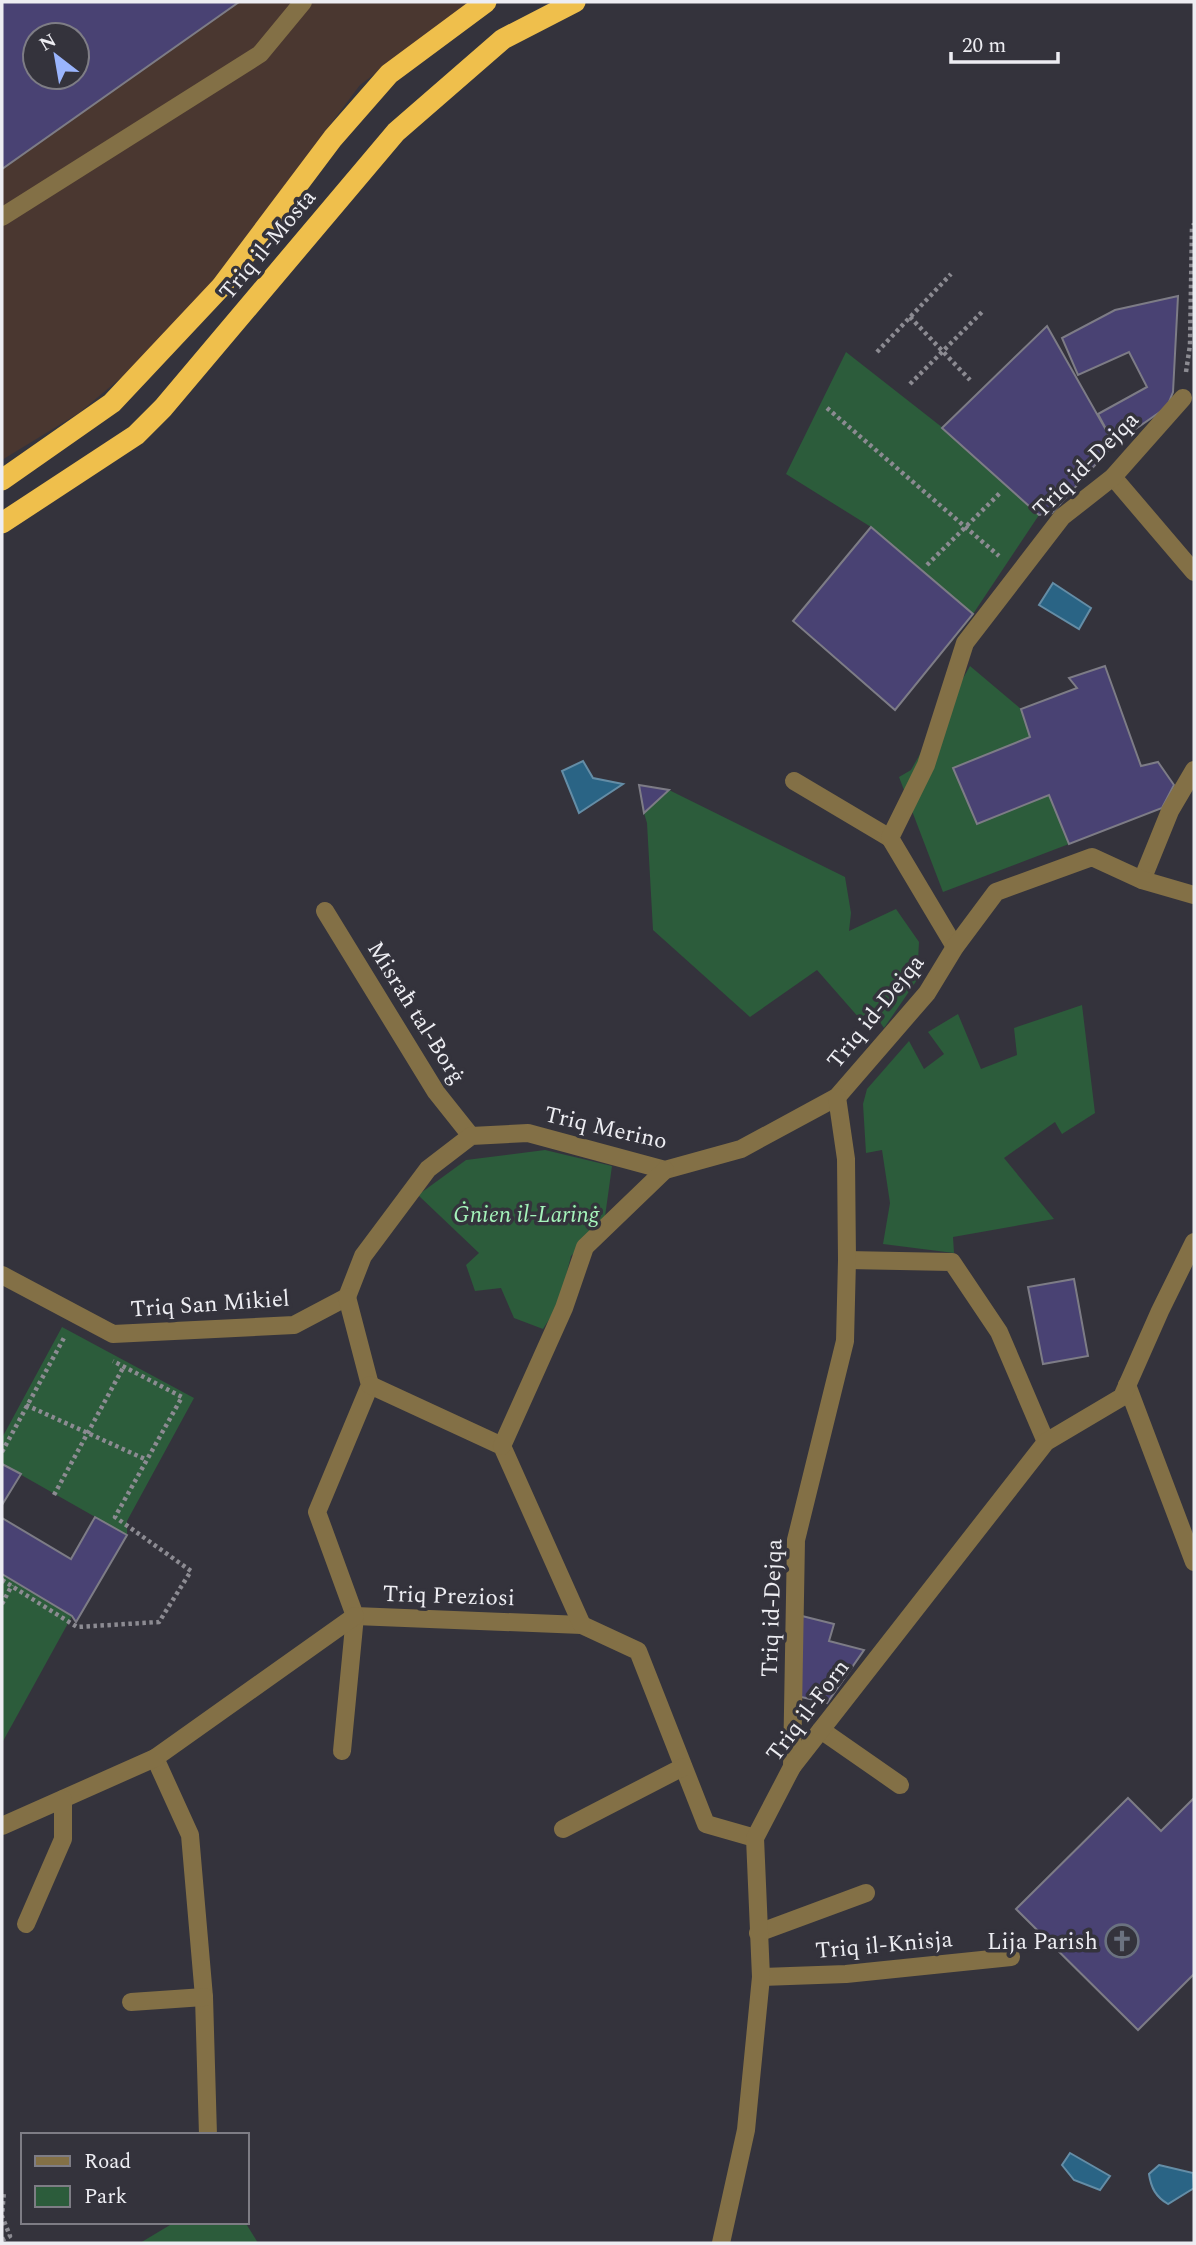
<svg xmlns="http://www.w3.org/2000/svg" width="1196" height="2245" viewBox="0 0 1196 2245" font-family="Spectral,serif">
  <style>
    .industrial { fill: #4a3730; fill-rule: evenodd }
    .green { fill: #2c5c3b }
    .water { fill: #2a6485; stroke: #648da6; stroke-width: 2 }
    .building { fill: #494273; stroke: #7d7c86; stroke-width: 2; fill-rule: evenodd }
    .lines { fill: none; stroke-linecap: round; stroke-linejoin: round }
    .path { stroke: #8c8b92; stroke-width: 4.5; stroke-dasharray: 3.5 3.5; stroke-linecap: butt }
    .minor { stroke: #837046; stroke-width: 18 }
    .highway { stroke: #efbf4c; stroke-width: 21 }
    .labels { text-anchor: middle; stroke-width: 7; stroke-linejoin: round; paint-order: stroke }
    .street-label { font-size: 23px; fill: #ededf2; stroke: #34333c }
    .park-label { font-size: 23px; font-style: italic; fill: #a5f4bb; stroke: #34333c }
    .poi-label { font-size: 23px; fill: #ededf2; stroke: #34333c; text-anchor: end }
  </style>
  <rect width="100%" height="100%" fill="#34333c"/>
  <!-- industrial -->
  <path class="industrial" d="M2,2H470L360,85L172,335L79,413L2,460ZM35,35H77V77H35Z"/>
  <!-- green -->
  <g class="green">
    <path d="M846,352L943,428L1039,515L973,614L871,527L786,474Z"/>
    <path d="M970,666L1021,709L1030,737L977,824L1049,795L1069,844L943,892L899,777L911,770Z"/>
    <path d="M669,790L845,877L851,913L849,931L896,909L919,942L917,980L884,1028L871,1009L860,1019L817,970L750,1017L653,930L647,823L644,813Z"/>
    <path d="M1082,1005L1095,1113L1062,1134L1055,1122L1004,1158L1054,1219L953,1237L954,1253L883,1244L890,1203L882,1150L866,1153L863,1104L867,1089L909,1041L924,1069L944,1054L928,1032L958,1014L981,1069L1017,1055L1014,1028Z"/>
    <path d="M545,1150L612,1166L604,1224L571,1256L559,1304L543,1329L514,1318L501,1288L475,1291L466,1265L479,1253L418,1195L466,1160Z"/>
    <path d="M62,1327L194,1398L127,1521V1535L2,1464V1438Z"/>
    <path d="M2,1574L72,1616L2,1743Z"/>
    <path d="M175,2222H245L258,2243H140Z"/>
  </g>
  <!-- water -->
  <g class="water">
    <path d="M1053,583L1091,608L1079,629L1039,605Z"/>
    <path d="M583,761L593,778L623,784L579,813L562,771Z"/>
    <path d="M1070,2153L1110,2176L1100,2190L1074,2180L1062,2165Z"/>
    <path d="M1159,2165L1193,2173L1194,2188L1168,2204C1156,2197 1151,2188 1149,2174Z"/>
  </g>
  <!-- building -->
  <g class="building">
    <path d="M2,2H239L2,169ZM35,35H77V77H35Z"/>
    <path d="M1178,296L1173,392L1167,407L1114,444L1098,414L1147,387L1129,352L1078,375L1062,338L1115,310Z"/>
    <path d="M1047,326L1114,444L1052,513L1039,515L942,428Z"/>
    <path d="M871,527L973,614L895,710L793,621Z"/>
    <path d="M1105,666L1141,766L1158,762L1174,785L1162,808L1069,844L1049,795L977,824L953,768L1030,737L1021,709L1077,688L1069,678Z"/>
    <path d="M639,785L669,790L644,813Z"/>
    <path d="M1074,1279L1088,1356L1043,1364L1028,1287Z"/>
    <path d="M2,1464L21,1474L2,1505Z"/>
    <path d="M95,1517L127,1535L76,1622L72,1616L2,1574V1518L71,1559Z"/>
    <path d="M802,1616L834,1624L829,1641L864,1650L827,1703L797,1696Z"/>
    <path d="M1128,1798L1161,1831L1194,1798V1974L1138,2030L1016,1909Z"/>
  </g>
  <g class="lines">
    <!-- path -->
    <g class="path">
      <path d="M910,317L970,380"/>
      <path d="M877,352L951,274"/>
      <path d="M1186,372L1190,345L1192,227L1194,224"/>
      <path d="M910,384L984,310"/>
      <path d="M827,408L999,556"/>
      <path d="M927,565L1000,493"/>
      <path d="M26,1405L147,1460"/>
      <path d="M2,1452L65,1336"/>
      <path d="M54,1495L124,1366"/>
      <path d="M2,1580L77,1627L159,1622L191,1571L115,1517L182,1397L113,1361"/>
      <path d="M2,1604L12,1585"/>
      <path d="M2,2240L10,2236L2,2216L4,2191"/>
    </g>
    <!-- minor -->
    <g class="minor">
      <path d="M2,217L260,54L303,2"/>
      <path d="M1113,477L1194,572"/>
      <path d="M794,781L890,838"/>
      <path d="M1142,880L1170,811L1194,770"/>
      <path d="M325,911L436,1092L471,1136"/>
      <path d="M955,947L890,838L926,765L965,643L1062,517L1113,477L1183,398"/>
      <path d="M847,1260L952,1262L999,1332L1046,1442"/>
      <path d="M2,1275L113,1334L294,1325L347,1297"/>
      <path d="M347,1297L363,1256L428,1169L471,1136L528,1133L665,1170L741,1149L837,1097L927,993L955,947L996,892L1092,857L1142,880L1194,895"/>
      <path d="M347,1297L370,1385L317,1512L355,1616L582,1625L638,1651L706,1824L755,1838"/>
      <path d="M370,1385L502,1446L582,1625"/>
      <path d="M1127,1385L1194,1562"/>
      <path d="M502,1446L564,1308L585,1247L665,1170"/>
      <path d="M821,1730L900,1785"/>
      <path d="M342,1751L355,1616"/>
      <path d="M155,1758L190,1835L204,1997L208,2135"/>
      <path d="M792,1767L796,1540L845,1341L847,1260L846,1159L837,1097"/>
      <path d="M2,1826L155,1758L355,1616"/>
      <path d="M563,1829L683,1767"/>
      <path d="M26,1924L63,1839V1799"/>
      <path d="M758,1933L866,1893"/>
      <path d="M761,1977L846,1974L1011,1957"/>
      <path d="M131,2002L204,1997"/>
      <path d="M721,2243L746,2130L761,1977L755,1838L792,1767L1046,1442L1122,1397L1160,1311L1194,1242"/>
    </g>
    <!-- highway -->
    <g class="highway">
      <path d="M2,480L112,403L221,287L333,138L389,74L486,2"/>
      <path d="M2,523L136,435L163,408L396,132L503,39L575,2"/>
    </g>
  </g>
  <!-- icons -->
  <defs>
    <symbol id="church-ring" viewBox="-11 -11 22 22"><circle r="9.5" fill="#34333c" stroke="#6b7280" stroke-width="1.5"/><path d="M-1.2-6h2.4v3.5h3.3v2.4h-3.3V6h-2.4V-.1h-3.3v-2.4h3.3Z" fill="#6b7280"/></symbol>
  </defs>
  <g fill-rule="evenodd">
    <use href="#church-ring" x="1103" y="1922" width="38" height="38"/>
  </g>
  <g class="labels">
    <!-- street labels -->
    <g class="street-label">
      <text transform="translate(267 244) rotate(-50)" y="8">Triq il-Mosta</text>
      <text transform="translate(1085 464) rotate(-45)" y="8">Triq id-Dejqa</text>
      <text transform="translate(875 1011) rotate(-51)" y="8">Triq id-Dejqa</text>
      <text transform="translate(417 1012) rotate(58)" y="8">Misraħ tal-Borġ</text>
      <text transform="translate(606 1127) rotate(13)" y="8">Triq Merino</text>
      <text transform="translate(210 1303) rotate(-4)" y="8">Triq San Mikiel</text>
      <text transform="translate(449 1595) rotate(2)" y="8">Triq Preziosi</text>
      <text transform="translate(771 1608) rotate(-88)" y="8">Triq id-Dejqa</text>
      <text transform="translate(807 1710) rotate(-53)" y="8">Triq il-Forn</text>
      <text transform="translate(884 1944) rotate(-5)" y="8">Triq il-Knisja</text>
    </g>
    <!-- park labels -->
    <g class="park-label">
      <text x="526" y="1222">Ġnien il-Larinġ</text>
    </g>
    <!-- poi labels -->
    <g class="poi-label">
      <text x="1098" y="1949">Lija Parish</text>
    </g>
  </g>
  <!-- border -->
  <rect width="1196" height="2245" fill="none" stroke="#ededf2" stroke-width="7"/>
  <!-- legend -->
  <rect x="21" y="2133" width="228" height="91" fill="#34333c" stroke="#7e7d85" stroke-width="2"/>
  <rect x="35" y="2156" width="35" height="10" fill="#837046" stroke="#7e7d85" stroke-width="2"/>
  <text x="84" y="2168" font-size="21" fill="#ededf2">Road</text>
  <rect x="35" y="2186" width="35" height="21" fill="#2c5c3b" stroke="#7e7d85" stroke-width="2"/>
  <text x="84" y="2203" font-size="21" fill="#ededf2">Park</text>
  <!-- north arrow -->
  <g transform="translate(56 56) rotate(329)"><circle r="33" fill="#34333c" stroke="#7e7d85" stroke-width="2"/>
  <path d="M0-5L12 26L0 18L-12 26Z" fill="#9ab5fd"/>
  <text y="-10" font-size="19" font-weight="bold" text-anchor="middle" fill="#ededf2">N</text>
  </g>
  <!-- scale -->
  <path d="M951 52v10h107v-10" fill="none" stroke="#ededf2" stroke-width="3.5"/>
  <text x="962" y="52" font-size="21" fill="#ededf2" stroke="#34333c" stroke-width="5" paint-order="stroke">20 m</text>
</svg>
